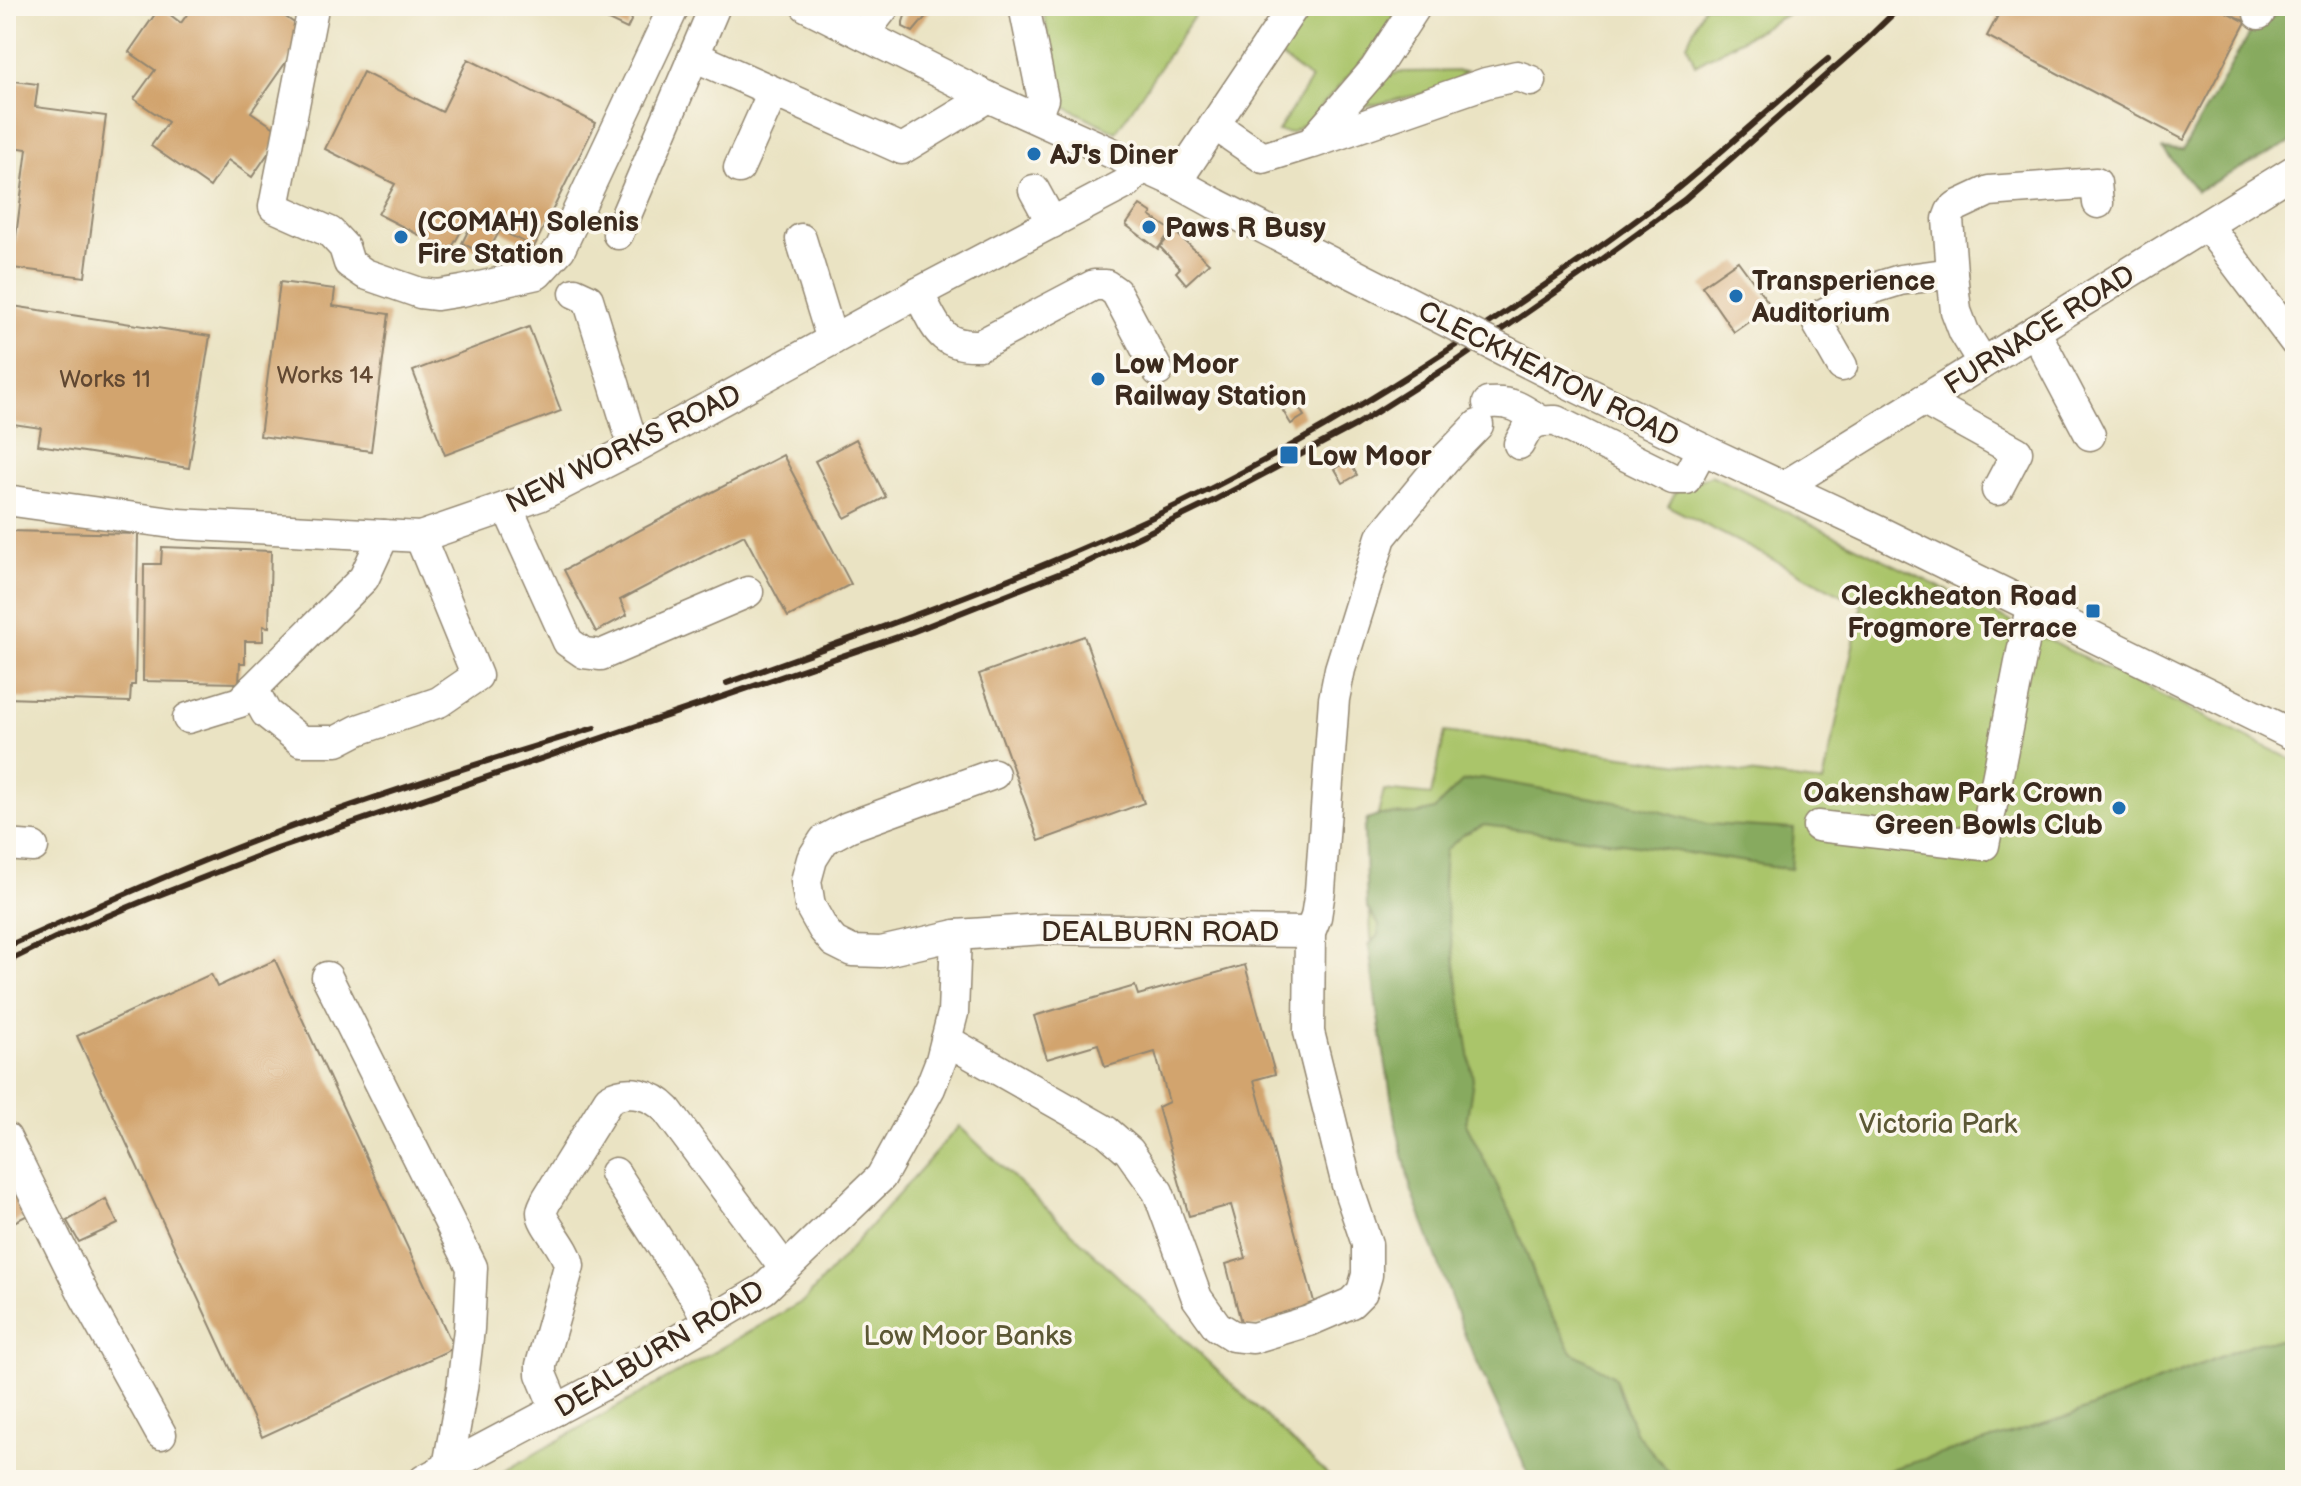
<svg xmlns="http://www.w3.org/2000/svg" width="2301" height="1486" viewBox="0 0 2301 1486" font-family="'Balsamiq Sans',sans-serif">
  <style>
    .green { fill: #aac56b; stroke: #727844; stroke-width: 2 }
    .forest { fill: #87aa5f; stroke: #616a3e; stroke-width: 2 }
    .building { fill: #d2a46e }
    .lines { fill: none; stroke-linecap: round; stroke-linejoin: round }
    .minor-casing { stroke: #928670; stroke-width: 33 }
    .minor { stroke: #fff; stroke-width: 30 }
    .rail { stroke: #3b2a1e; stroke-width: 6 }
    .minor-bridge-casing { stroke: #928670; stroke-width: 33; stroke-linecap: butt }
    .minor-bridge { stroke: #fff; stroke-width: 30 }
    .poi-dot { fill: #1f6fb2; stroke: #fbf7ec; stroke-width: 3 }
    .labels { text-anchor: middle; stroke-width: 7; stroke-linejoin: round; paint-order: stroke }
    .number-label { font-size: 24px; fill: #614832 }
    .poi-label { font-size: 28px; font-weight: bold; fill: #3b2a1e; stroke: #fbf7ec; text-anchor: start }
    .street-label { font-size: 28px; fill: #3b2a1e; stroke: #fbf7ec }
    .park-label { font-size: 28px; fill: #5c5835; stroke: #fbf7ec }
  </style>
  <rect width="100%" height="100%" fill="#fbf7ec"/>
  <filter id="ink" filterUnits="userSpaceOnUse"><feTurbulence type="fractalNoise" baseFrequency=".0125" numOctaves="2"/><feDisplacementMap in="SourceGraphic" scale="16" xChannelSelector="R" yChannelSelector="G"/><feConvolveMatrix kernelMatrix="1 2 1 2 8 2 1 2 1" color-interpolation-filters="sRGB"/></filter>
  <filter id="wash" filterUnits="userSpaceOnUse"><feTurbulence type="fractalNoise" baseFrequency=".006" numOctaves="4" result="noise"/><feDisplacementMap in="SourceGraphic" scale="32" xChannelSelector="R" yChannelSelector="G"/><feGaussianBlur stdDeviation="1.8" result="paint"/><feColorMatrix in="noise" values="0 0 0 0 0 0 0 0 0 0 0 0 0 0 0 0 0 1.4 0 .05"/><feComposite in="paint" operator="in"/></filter>
  <g filter="url(#wash)">
    <rect width="100%" height="100%" fill="#eae3c3"/>
    <!-- green -->
    <g class="green">
      <path d="M1042,6H1201L1116,132L1062,105Z"/>
      <path d="M1310,6H1400L1383,38L1306,123L1291,133L1278,131L1311,79L1277,54Z"/>
      <path d="M1704,6H1802L1695,65L1687,44Z"/>
      <path d="M1466,71L1447,88L1360,108L1378,77L1404,72Z"/>
      <path d="M1711,475L2295,761V1451L2199,1480H1566L1395,1120L1371,936L1368,879L1376,823L1384,790L1431,795L1445,732L1823,783L1862,605L1668,506L1678,487L1690,484Z"/>
      <path d="M959,1126L1333,1480H489L805,1300Z"/>
    </g>
    <!-- forest -->
    <g class="forest">
      <path d="M2289,6H2295V140L2197,191L2163,149L2183,150L2250,32Z"/>
      <path d="M1481,778L1643,807L1707,824L1794,829L1791,869L1637,845L1484,825L1464,834L1445,851L1443,886L1473,1080L1466,1124L1514,1219L1544,1302L1572,1352L1614,1376L1635,1432L1676,1480H1531L1466,1338L1411,1189L1395,1120L1377,1011L1369,945L1378,935L1379,925L1367,908L1364,830L1367,820L1380,815L1418,814L1434,810L1462,782Z"/>
      <path d="M2295,1339V1480H1862L1874,1474L2067,1417L2257,1342Z"/>
    </g>
    <g id="blocks">
      <!-- building -->
      <g class="building">
        <path d="M193,6H270L307,32L251,112L282,133L252,177L228,160L210,187L151,146L168,122L134,99L155,70L129,52L160,7L181,23Z"/>
        <path d="M579,6H638L627,29Z"/>
        <path d="M915,6L933,8L913,32L903,27V22L905,16Z"/>
        <path d="M2003,6H2215L2246,22L2184,140L1987,36Z"/>
        <path d="M468,59L596,123L534,247L500,230L486,256L462,243L473,221L468,219L450,251L378,214L395,184L325,149L363,72L442,112Z"/>
        <path d="M6,80L38,84L35,107L106,116L85,277L12,268L27,149L6,146Z"/>
        <path d="M1140,205L1152,213L1150,216L1171,230L1158,249L1126,225Z"/>
        <path d="M1174,231L1209,263L1186,284L1176,272L1180,268L1160,247Z"/>
        <path d="M1738,261L1771,306L1734,332L1702,286Z"/>
        <path d="M280,282L335,289L333,306L389,314L371,451L260,436Z"/>
        <path d="M6,305L210,336L189,468L38,445L41,428L6,423Z"/>
        <path d="M529,327L561,411L445,455L413,371Z"/>
        <path d="M1296,403L1304,416L1291,424L1283,411Z"/>
        <path d="M856,439L886,497L845,518L815,461Z"/>
        <path d="M783,455L851,584L788,617L744,535L620,600L627,615L596,632L564,570Z"/>
        <path d="M1349,461L1357,475L1343,483L1335,469Z"/>
        <path d="M6,531L138,534L135,685H131L130,702L6,698Z"/>
        <path d="M162,547L271,551L269,627L263,626V641H245V663H240L239,683L143,681L144,564H161Z"/>
        <path d="M1084,636L1144,803L1039,841L979,674Z"/>
        <path d="M275,960L454,1348L262,1437L77,1036L211,974L217,987Z"/>
        <path d="M1245,965L1275,1074L1254,1080L1316,1309L1243,1330L1226,1264L1246,1258L1231,1205L1189,1216L1158,1107L1169,1102L1155,1052L1105,1067L1098,1044L1047,1059L1034,1016L1135,986L1138,995Z"/>
        <path d="M6,1163L44,1207L6,1226Z"/>
        <path d="M106,1199L118,1224L79,1242L67,1221Z"/>
      </g>
    </g>
  </g>
  <g filter="url(#ink)">
    <use href="#blocks" fill-opacity="0" stroke="#928670" stroke-width="2"/>
    <g class="lines">
      <defs>
        <g id="minor">
          <path d="M806,6L988,97L1176,182L1216,204"/>
          <path d="M1024,6L1043,99L1036,117"/>
          <path d="M313,8L274,207L330,232L344,247L349,263L365,274L420,293L437,295L462,291L537,274L560,249L672,11L666,8"/>
          <path d="M2259,14L2263,6"/>
          <path d="M863,34L885,6"/>
          <path d="M694,56L902,149L988,97"/>
          <path d="M1215,125L1263,158L1311,143L1375,69L1416,6"/>
          <path d="M1313,143L1486,83L1517,76L1531,81"/>
          <path d="M739,168L773,92"/>
          <path d="M1176,182L1294,6"/>
          <path d="M1034,190L1052,223"/>
          <path d="M2207,225L2295,342"/>
          <path d="M618,234L715,6"/>
          <path d="M801,239L832,340"/>
          <path d="M1952,273L1948,219L1951,211L1957,206L1989,191L2096,183L2098,203"/>
          <path d="M575,293L588,299L634,448"/>
          <path d="M918,293C936,325 938,347 980,345L1094,285H1106L1116,292L1158,371"/>
          <path d="M2035,331L2090,435"/>
          <path d="M1842,366L1818,324L1821,315L1874,288L1900,280L1952,273L1956,311L1964,332L1983,363"/>
          <path d="M1566,382L1713,454L1882,533L2295,736"/>
          <path d="M1923,400L2017,452L1997,490"/>
          <path d="M1488,403C1511,401 1520,407 1539,420"/>
          <path d="M1519,444C1529,424 1533,420 1556,421L1673,479H1686L1702,449"/>
          <path d="M1783,487L2295,170"/>
          <path d="M6,500L179,524L420,537L539,496L634,448L918,293L1127,183L1141,167"/>
          <path d="M507,507L568,642L584,653L601,655L748,592"/>
          <path d="M253,689L266,713L301,741H337L358,730L439,702L477,676L420,537"/>
          <path d="M188,718L240,702L364,578L384,535"/>
          <path d="M1818,826L1984,845L2031,607"/>
          <path d="M6,845L33,847"/>
          <path d="M956,935L881,952L852,951L834,942L823,929L810,906L806,881L812,859L824,840L848,827L994,774"/>
          <path d="M327,977L472,1267L469,1329L462,1388L448,1467"/>
          <path d="M946,1040L1106,1131L1129,1151L1158,1192L1197,1298L1217,1326L1233,1336L1253,1338L1309,1321L1351,1303L1362,1292L1367,1275V1244L1347,1185L1309,1032L1310,932L1316,917L1320,891L1334,699L1340,669L1381,537L1445,459L1478,425"/>
          <path d="M6,1138L85,1297L161,1434"/>
          <path d="M615,1173L697,1300L708,1322"/>
          <path d="M556,1410L541,1374V1365L569,1266C567,1248 542,1225 542,1212C542,1208 545,1204 547,1199L609,1099C628,1088 652,1094 667,1110L785,1269"/>
          <path d="M424,1480L601,1386L764,1289L881,1177L930,1088L941,1060L953,1013L956,935L1045,929L1310,932"/>
        </g>
      </defs>
      <!-- minor casing -->
      <use href="#minor" class="minor-casing"/>
      <!-- minor -->
      <use href="#minor" class="minor"/>
      <!-- rail -->
      <g class="rail">
        <path d="M727,683C890,625 1054,568 1208,490C1319,434 1424,368 1526,298C1576,264 1625,230 1672,193C1725,150 1775,103 1828,59"/>
        <path d="M6,947C91,909 177,870 264,837C373,796 483,762 594,728"/>
        <path d="M6,962L55,938L141,902L271,851L912,632L1081,565L1213,501L1356,425L1460,359L1582,274L1684,200L1865,41L1901,6"/>
      </g>
      <defs>
        <path id="minor-bridge" d="M1216,204L1566,382"/>
      </defs>
      <!-- minor-bridge casing -->
      <use href="#minor-bridge" class="minor-bridge-casing"/>
      <!-- minor-bridge -->
      <use href="#minor-bridge" class="minor-bridge"/>
    </g>
  </g>
  <!-- markers -->
  <g class="poi-dot">
    <circle cx="1034" cy="154" r="8"/>
    <circle cx="1149" cy="227" r="8"/>
    <circle cx="401" cy="237" r="8"/>
    <circle cx="1736" cy="296" r="8"/>
    <circle cx="1098" cy="379" r="8"/>
    <rect x="1279" y="445" width="20" height="20" rx="4"/>
    <rect x="2085" y="603" width="16" height="16" rx="4"/>
    <circle cx="2119" cy="808" r="8"/>
  </g>
  <g class="labels">
    <!-- number labels -->
    <g class="number-label">
      <text x="325" y="383">Works 14</text>
      <text x="105" y="387">Works 11</text>
    </g>
    <!-- poi labels -->
    <g class="poi-label">
      <text x="1050" y="164">AJ's Diner</text>
      <text x="417" y="231">(COMAH) Solenis<tspan x="417" dy="32">Fire Station</tspan></text>
      <text x="1165" y="237">Paws R Busy</text>
      <text x="1752" y="290">Transperience<tspan x="1752" dy="32">Auditorium</tspan></text>
      <text x="1114" y="373">Low Moor<tspan x="1114" dy="32">Railway Station</tspan></text>
      <text x="1307" y="465">Low Moor</text>
      <text x="2077" y="605" text-anchor="end">Cleckheaton Road<tspan x="2077" dy="32">Frogmore Terrace</tspan></text>
      <text x="2103" y="802" text-anchor="end">Oakenshaw Park Crown<tspan x="2103" dy="32">Green Bowls Club</tspan></text>
    </g>
    <!-- street labels -->
    <g class="street-label">
      <text transform="translate(2039 329) rotate(-32)" y="10">FURNACE ROAD</text>
      <text transform="translate(1549 373) rotate(27)" y="10">CLECKHEATON ROAD</text>
      <text transform="translate(623 448) rotate(-26)" y="10">NEW WORKS ROAD</text>
      <text x="1160" y="941">DEALBURN ROAD</text>
      <text transform="translate(659 1348) rotate(-31)" y="10">DEALBURN ROAD</text>
    </g>
    <!-- park labels -->
    <g class="park-label">
      <text x="1938" y="1133">Victoria Park</text>
      <text x="968" y="1345">Low Moor Banks</text>
    </g>
  </g>
  <!-- margin -->
  <rect width="2301" height="1486" fill="none" stroke="#fbf7ec" stroke-width="32"/>
</svg>
